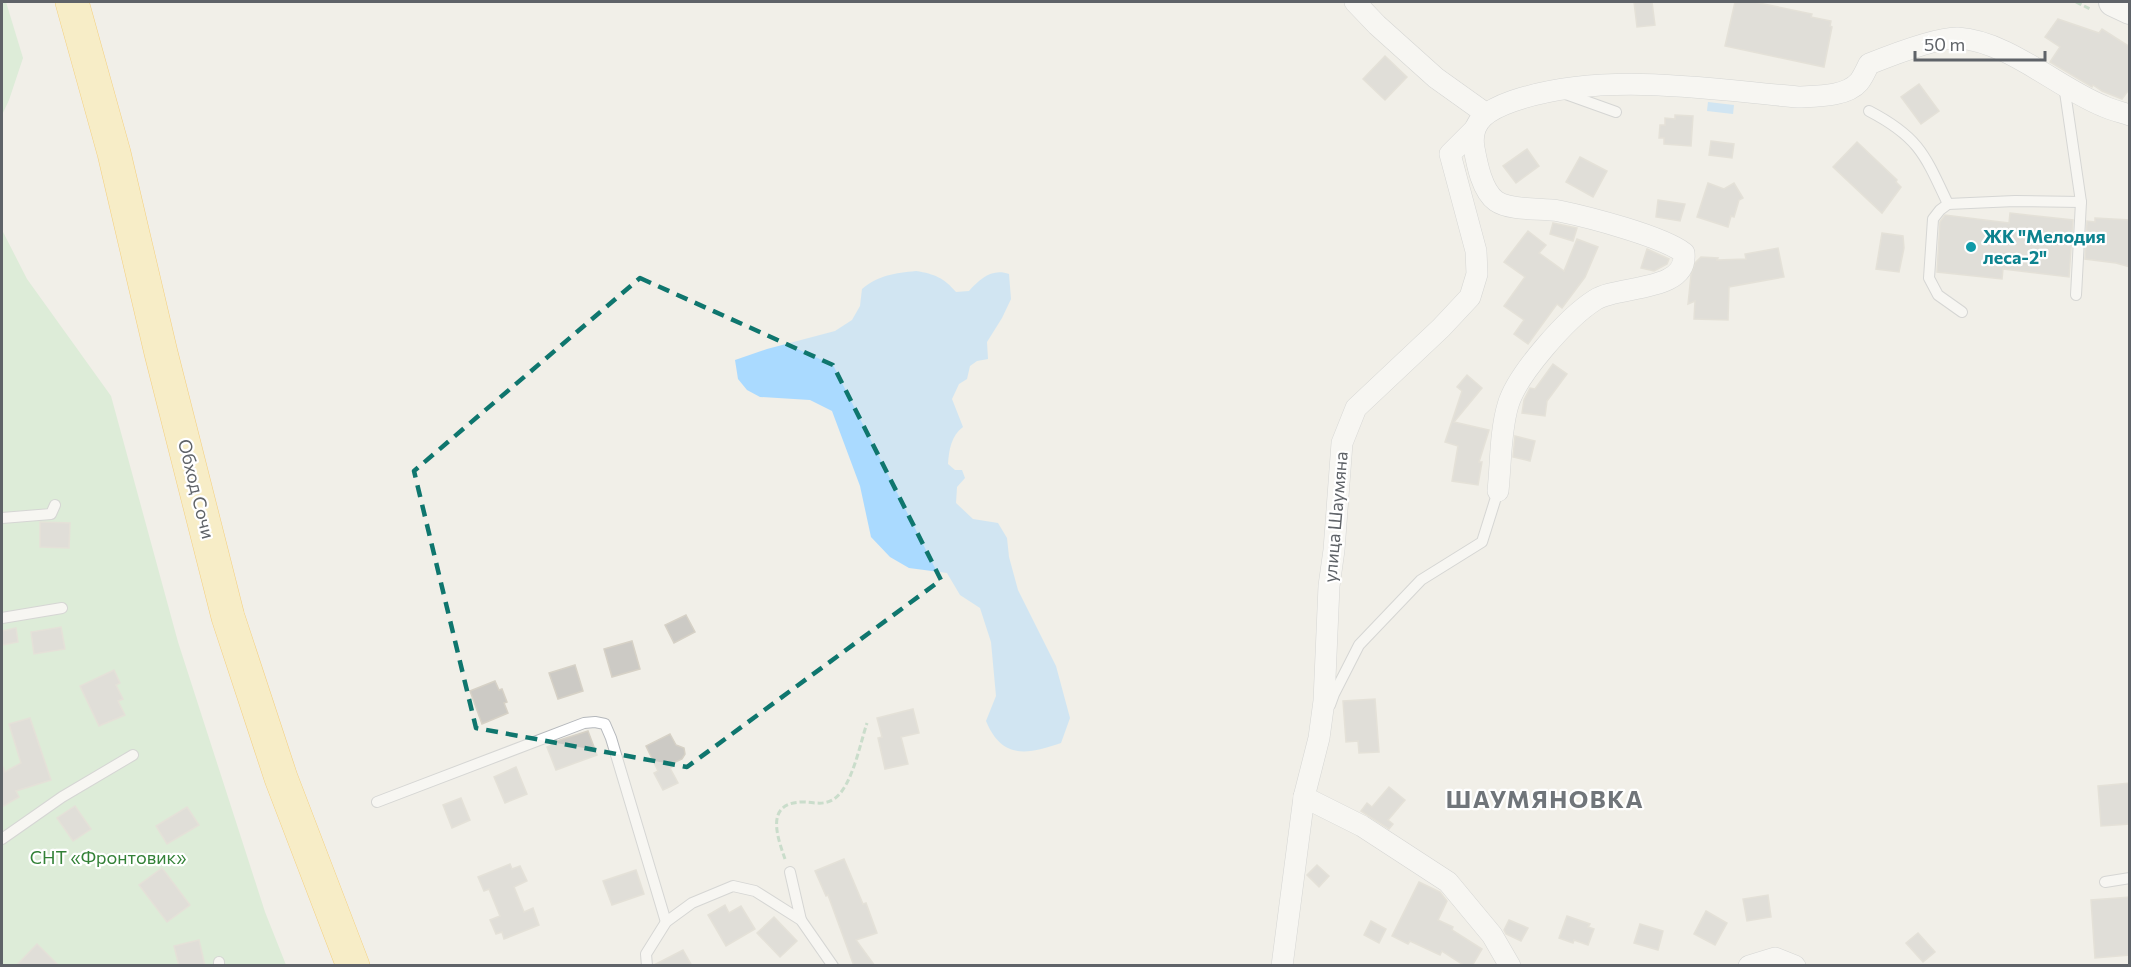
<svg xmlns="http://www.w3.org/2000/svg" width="2131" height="967" viewBox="0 0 2131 967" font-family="Commissioner,sans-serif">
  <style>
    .green { fill: #c5e8c5 }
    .water { fill: #aadaff }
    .building { fill: #cccac5; stroke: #d6d1c6; stroke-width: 1.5 }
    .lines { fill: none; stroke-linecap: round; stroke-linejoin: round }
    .service-casing { stroke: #b5b8bc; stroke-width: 12 }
    .minor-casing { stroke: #b5b8bc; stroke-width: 22 }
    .secondary-casing { stroke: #b6babf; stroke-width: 30 }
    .trunk-casing { stroke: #f9ab00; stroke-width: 34 }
    .path { stroke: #9cc7a9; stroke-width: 3; stroke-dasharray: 6 3; stroke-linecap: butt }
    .service { stroke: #fff; stroke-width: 10 }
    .minor { stroke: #fff; stroke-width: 21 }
    .secondary { stroke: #fff; stroke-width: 28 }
    .trunk { stroke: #feeaa1; stroke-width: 33 }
    .marked { fill: none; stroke: #0f766e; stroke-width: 4.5; stroke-dasharray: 12 8; stroke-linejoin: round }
    .culture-dot { fill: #0f9aa8; stroke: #fff; stroke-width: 2 }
    .labels { text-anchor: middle; stroke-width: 4.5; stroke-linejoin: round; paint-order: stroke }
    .culture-label { font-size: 18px; font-weight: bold; fill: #0d838f; stroke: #fff; text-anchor: start }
    .street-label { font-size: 18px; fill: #5f6368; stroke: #fff }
    .park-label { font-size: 18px; fill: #348238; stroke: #fff }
    .district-label { font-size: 24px; font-weight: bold; letter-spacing: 1.5px; fill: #70757a; stroke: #fff }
  </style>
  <rect width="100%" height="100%" fill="#f1efe8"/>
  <!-- green -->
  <g class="green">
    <path d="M2,2H6L23,58L9,100L2,115Z"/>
    <path d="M2,230L27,279L111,396L178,642L265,912L286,965H2Z"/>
  </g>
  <!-- water -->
  <g class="water">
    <path d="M1708,102L1734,105L1733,114L1707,111Z"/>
    <path d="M916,271C935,274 944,278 956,292L969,291C980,279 992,268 1009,274L1011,299L1002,318L987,342L988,359L977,361L970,366L967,379L959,384L952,399L963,427C951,436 949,450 948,464L955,470H962L965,478L957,487L956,503L973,519L998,523L1007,538L1009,557L1018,590L1056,666L1070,718L1061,743C1026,755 1002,759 986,721L996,696L991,642L980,608L960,595L947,573L909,568L890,557L871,537L860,486L832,411L810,400L760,397L747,390L738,379L735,360L767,349L835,331L852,320L860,306L862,289C879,275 895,273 916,271Z"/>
  </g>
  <!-- building -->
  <g class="building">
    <path d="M1634,2H1652L1655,25L1637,27Z"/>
    <path d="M1735,2H1754L1812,14L1811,17L1831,21L1830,26L1832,27L1824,67L1725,46Z"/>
    <path d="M2058,19L2099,33L2102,29L2130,47V88L2122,99L2102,91L2093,85L2092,87L2050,62L2060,47L2045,37Z"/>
    <path d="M1385,56L1407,77L1385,100L1363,79Z"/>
    <path d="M1919,84L1939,111L1921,124L1901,97Z"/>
    <path d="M1675,115L1693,116L1691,146L1664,144V138H1659L1660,125H1665V118L1675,119Z"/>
    <path d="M1711,141L1734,144L1732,158L1709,155Z"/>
    <path d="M1857,142L1897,180L1896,182L1901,187L1882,213L1833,167Z"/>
    <path d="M1527,149L1539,166L1516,183L1503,166Z"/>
    <path d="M1580,157L1607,171L1593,197L1566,182Z"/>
    <path d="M1708,183L1724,189L1734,183L1743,198L1739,200L1734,217L1731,216L1728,227L1697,217Z"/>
    <path d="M1658,200L1685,204L1680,221L1656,217Z"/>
    <path d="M2010,213L2073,220L2069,277L2003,269L2002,279L1937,272L1940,222L1945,215L2009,223Z"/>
    <path d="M2095,218L2130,220V267L2116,263L2085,259L2087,221L2095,222Z"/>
    <path d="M1553,223L1577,228L1573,241L1550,234Z"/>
    <path d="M1528,231L1546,245L1539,253L1564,271L1577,239L1598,247L1585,277L1562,308L1557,304L1528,344L1514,334L1524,320L1504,306L1525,277L1504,262Z"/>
    <path d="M1882,233L1903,236L1904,248L1899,272L1876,269Z"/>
    <path d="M1778,248L1784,277L1729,287L1728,320L1694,319L1695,301L1688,304L1691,275L1695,263L1701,257L1718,258L1717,260L1746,259L1745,254Z"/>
    <path d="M1647,249L1669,259L1667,264L1654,271L1641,268Z"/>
    <path d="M1553,364L1567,374L1547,401L1545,416L1522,413L1524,400L1530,388L1535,389Z"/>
    <path d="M1467,375L1482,388L1454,422L1489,430L1479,462H1482L1478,485L1452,481L1458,446L1445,442L1462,391L1457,387Z"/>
    <path d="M1515,436L1535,441L1530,461L1513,457Z"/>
    <path d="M40,522L70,523L69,548L40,547Z"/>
    <path d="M686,615L695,632L674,643L665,625Z"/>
    <path d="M61,627L65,649L34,654L31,632Z"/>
    <path d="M16,628L18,642L2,645V631Z"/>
    <path d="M632,641L640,669L612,677L604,649Z"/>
    <path d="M575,665L583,691L558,699L549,673Z"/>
    <path d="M114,670L120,683L116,685L123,699L118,701L125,715L99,726L80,686Z"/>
    <path d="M495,681L499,690L502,689L507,702L504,703L508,713L482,724L470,691Z"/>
    <path d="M1375,699L1379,752L1359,753L1358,741L1346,742L1343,701Z"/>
    <path d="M913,709L919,733L901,737L908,764L885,769L878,738L882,737L877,718Z"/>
    <path d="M30,718L51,780L16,791L19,797L2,807V765L5,772L21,763L9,724Z"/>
    <path d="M588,731L597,755L556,770L547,747L560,740Z"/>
    <path d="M670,734L676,745L684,748L685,754L682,759L671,764L672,767L670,768L678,783L663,790L654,773L658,771L646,746Z"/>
    <path d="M516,767L527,794L505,803L494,777Z"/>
    <path d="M2130,783V824L2101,826L2098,786Z"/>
    <path d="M1389,787L1405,800L1388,820L1393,824L1389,829L1361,811L1367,803L1372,807Z"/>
    <path d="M461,798L470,820L452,828L443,805Z"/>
    <path d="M75,806L91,829L73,841L57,818Z"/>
    <path d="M187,807L199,825L167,844L156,826Z"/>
    <path d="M844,859L863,904L866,903L877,933L856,940L875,966H854L828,895L826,896L815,871Z"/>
    <path d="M510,864L512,869L520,866L527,881L514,887L524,912L533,908L539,925L504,939L502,932L496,934L490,920L500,916L489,889L484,891L478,877Z"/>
    <path d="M1317,865L1329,876L1319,887L1307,875Z"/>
    <path d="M162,868L190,905L167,922L139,885Z"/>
    <path d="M636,870L644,894L612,905L603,881Z"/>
    <path d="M1419,882L1440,892L1447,901L1438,920L1453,927L1452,930L1482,949L1472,966H1465L1442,951L1440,955L1410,941L1408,944L1392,936Z"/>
    <path d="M1768,895L1771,917L1747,921L1743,899Z"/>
    <path d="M2130,897V955L2095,958L2091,900Z"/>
    <path d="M725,905L729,913L741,906L755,929L726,946L708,915Z"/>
    <path d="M1706,911L1727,923L1715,945L1694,934Z"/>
    <path d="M1567,916L1590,924L1588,927L1594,929L1588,945L1574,940L1573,943L1559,938Z"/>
    <path d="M774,917L797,941L780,957L757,933Z"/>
    <path d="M1509,920L1528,928L1521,941L1506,934L1504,930Z"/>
    <path d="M1371,921L1386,929L1379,943L1364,935Z"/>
    <path d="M1640,924L1663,931L1658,950L1634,943Z"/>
    <path d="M1918,933L1935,952L1923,962L1906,943Z"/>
    <path d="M199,940L205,966H179L174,946Z"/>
    <path d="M37,944L59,966H16Z"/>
    <path d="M683,950L692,966H654V965Z"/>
  </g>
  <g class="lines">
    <defs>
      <g id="service">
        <path d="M2064,85L2081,202L2076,295"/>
        <path d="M1563,93L1616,112"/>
        <path d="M1869,111C1919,137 1925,155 1948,204"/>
        <path d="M1962,312L1938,295L1929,278L1933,219L1940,210L1948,204L2015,201L2081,202"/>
        <path d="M2,518L51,514L55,505"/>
        <path d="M2,618L62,608"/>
        <path d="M1330,705L1334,694L1359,645L1421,580L1482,542L1498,491"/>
        <path d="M377,802L584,723L595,722L605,724L611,738L666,922"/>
        <path d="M2,839L62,797L133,755"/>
        <path d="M790,872L801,920"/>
        <path d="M2105,882L2130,878"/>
        <path d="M219,966V962"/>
        <path d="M647,966L646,954L666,922L692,903L733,886L755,891L801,920L833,966"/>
      </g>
      <g id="minor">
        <path d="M1355,2L1377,25L1436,78L1485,113"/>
        <path d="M1498,491C1501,463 1500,432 1508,405C1517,374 1568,317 1595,300C1617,285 1688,293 1684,253C1662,236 1588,217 1559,211C1542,208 1510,211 1496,201C1482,191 1477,164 1474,148C1469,120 1490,109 1513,101C1602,71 1706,89 1798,97C1816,96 1846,97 1859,82C1863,77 1866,70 1869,64C1889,56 1937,37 1958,38C2008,41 2058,88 2103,106C2111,110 2121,112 2130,115"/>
        <path d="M1304,797L1362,826L1448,882L1492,935L1510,966"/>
        <path d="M1282,966L1304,797L1319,738L1324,701L1329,586L1334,550L1342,443L1356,408L1441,328L1470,297L1477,274L1476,251L1450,154L1474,130"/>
        <path d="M1749,966L1775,958L1795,966"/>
      </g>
      <path id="secondary" d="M2113,2L2130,10"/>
      <path id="trunk" d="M72,2L114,153L161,353L228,617L281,778L353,966"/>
    </defs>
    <!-- service casing -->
    <use href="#service" class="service-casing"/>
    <!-- minor casing -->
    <use href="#minor" class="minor-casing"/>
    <!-- secondary casing -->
    <use href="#secondary" class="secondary-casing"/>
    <!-- trunk casing -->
    <use href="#trunk" class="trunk-casing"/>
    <!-- path -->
    <g class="path">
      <path d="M2076,2L2092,10"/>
      <path d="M785,859C777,836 765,803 802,802C814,802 823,806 834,799C852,787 860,744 867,723"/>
    </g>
    <!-- service -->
    <use href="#service" class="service"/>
    <!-- minor -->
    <use href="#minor" class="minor"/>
    <!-- secondary -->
    <use href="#secondary" class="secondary"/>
    <!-- trunk -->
    <use href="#trunk" class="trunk"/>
  </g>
  <!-- marked area -->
  <path d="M0 0H2131V967H0ZM640,278L833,365L941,580L687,767L476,728L414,471Z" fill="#f1efe8" fill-opacity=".55" fill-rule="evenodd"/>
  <path class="marked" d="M640,278L833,365L941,580L687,767L476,728L414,471Z"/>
  <!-- markers -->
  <circle class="culture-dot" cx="1971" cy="247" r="6"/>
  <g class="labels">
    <!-- culture labels -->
    <g class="culture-label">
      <text x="1983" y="243">ЖК "Мелодия<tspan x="1983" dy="21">леса-2"</tspan></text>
    </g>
    <!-- street labels -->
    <g class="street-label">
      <text transform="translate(196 489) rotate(76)" y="6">Обход Сочи</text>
      <text transform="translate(1336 517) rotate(-85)" y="6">улица Шаумяна</text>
    </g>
    <!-- park labels -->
    <g class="park-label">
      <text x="108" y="864">СНТ «Фронтовик»</text>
    </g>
    <!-- district labels -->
    <g class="district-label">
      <text x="1545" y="808">ШАУМЯНОВКА</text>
    </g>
  </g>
  <!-- border -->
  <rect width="2131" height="967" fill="none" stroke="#5f6368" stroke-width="6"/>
  <!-- scale -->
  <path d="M1915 51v9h130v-9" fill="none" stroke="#5f6368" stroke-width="3"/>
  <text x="1924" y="51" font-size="18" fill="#5f6368" stroke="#ffffff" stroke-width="4.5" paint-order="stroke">50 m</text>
</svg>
